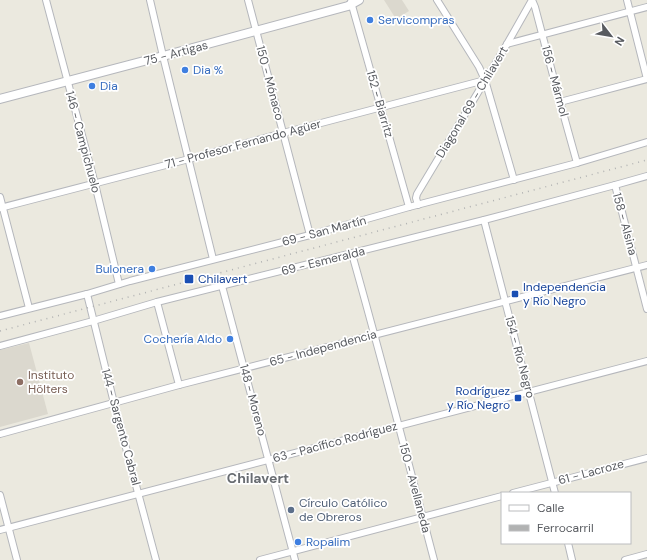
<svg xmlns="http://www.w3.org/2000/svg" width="647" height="560" viewBox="0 0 647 560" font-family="'DM Sans',sans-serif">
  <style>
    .education { fill: #dbd8ce }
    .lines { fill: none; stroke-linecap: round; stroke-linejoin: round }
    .minor-casing { stroke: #b5b7bc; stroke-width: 8 }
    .tertiary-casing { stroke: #b5b7bc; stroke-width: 10 }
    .minor { stroke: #fff; stroke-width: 6 }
    .tertiary { stroke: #fff; stroke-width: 8 }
    .rail { stroke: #b1b2b2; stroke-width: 1.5; stroke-dasharray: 1 5; stroke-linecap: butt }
    .shop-dot { fill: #3f7fe0; stroke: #fff; stroke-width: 1.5 }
    .transit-dot { fill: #1a4fb4; stroke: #fff; stroke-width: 1.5 }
    .education-dot { fill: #8d6e63; stroke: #fff; stroke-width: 1.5 }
    .service-dot { fill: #5c6f8a; stroke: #fff; stroke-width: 1.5 }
    .labels { text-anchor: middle; stroke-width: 3.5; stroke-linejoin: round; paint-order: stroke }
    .shop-label { font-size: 12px; fill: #366cbe; stroke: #fff; text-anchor: start }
    .street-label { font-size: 12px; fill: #585b60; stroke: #fff }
    .transit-label { font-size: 12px; fill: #164399; stroke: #fff; text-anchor: start }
    .education-label { font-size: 12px; fill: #785e54; stroke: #fff; text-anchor: start }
    .service-label { font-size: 12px; fill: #4e5e75; stroke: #fff; text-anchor: start }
    .quarter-label { font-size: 14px; font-weight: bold; fill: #696d72; stroke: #fff }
  </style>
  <rect width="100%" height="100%" fill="#ebe9df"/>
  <!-- education -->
  <g class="education">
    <path d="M384,0H402L409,11L396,19Z"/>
    <path d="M29,343L48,414L0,427V350Z"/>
  </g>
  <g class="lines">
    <defs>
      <g id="minor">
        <path d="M46,0L95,184L119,284"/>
        <path d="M150,0L163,56L213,259"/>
        <path d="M248,0L310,235"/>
        <path d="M437,0L479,67L485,80L514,180"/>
        <path d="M532,0L535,7L560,102L577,163"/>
        <path d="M627,0L647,79"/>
        <path d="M351,2L409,207"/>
        <path d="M507,44L647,7"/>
        <path d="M560,102L647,79"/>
        <path d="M615,185L647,309"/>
        <path d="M0,197L29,308"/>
        <path d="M418,205L416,198L417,194L507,44L532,0"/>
        <path d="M0,208L189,159L283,133L485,80"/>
        <path d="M484,220L555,493"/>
        <path d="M352,254C381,356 407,458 434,560"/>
        <path d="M222,286L295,560"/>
        <path d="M87,294L114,403L156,560"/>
        <path d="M157,302L179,385"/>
        <path d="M0,316L87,294L130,281L310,235L409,207L577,163L647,142"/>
        <path d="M0,346L93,321L157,302L484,220L615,185L647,176"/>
        <path d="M0,434L179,385L647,265"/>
        <path d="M513,493L647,458"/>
        <path d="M0,495L17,560"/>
        <path d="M0,530L647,361"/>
        <path d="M568,543L572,560"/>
        <path d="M260,560L502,496"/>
        <path d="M625,560L647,554"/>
      </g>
      <path id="tertiary" d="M0,99L163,56L348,6L359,0"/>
    </defs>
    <!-- minor casing -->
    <use href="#minor" class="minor-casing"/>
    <!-- tertiary casing -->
    <use href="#tertiary" class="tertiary-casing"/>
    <!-- minor -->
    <use href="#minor" class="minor"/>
    <!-- tertiary -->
    <use href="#tertiary" class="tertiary"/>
    <!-- rail -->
    <path class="rail" d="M0,331L647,160"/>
  </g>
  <!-- markers -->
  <g class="shop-dot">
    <circle cx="370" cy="20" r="4"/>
    <circle cx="185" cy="70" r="4"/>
    <circle cx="92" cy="86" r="4"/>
    <circle cx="152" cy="269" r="4"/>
    <circle cx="230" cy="339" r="4"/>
    <circle cx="298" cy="542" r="4"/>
  </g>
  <g class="transit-dot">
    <rect x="184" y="274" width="10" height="10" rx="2"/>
    <rect x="511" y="290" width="8" height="8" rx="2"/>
    <rect x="514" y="394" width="8" height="8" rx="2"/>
  </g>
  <circle class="education-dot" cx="20" cy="382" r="4"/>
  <circle class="service-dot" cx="291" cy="510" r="4"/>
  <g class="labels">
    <!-- shop labels -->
    <g class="shop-label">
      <text x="378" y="24">Servicompras</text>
      <text x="193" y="74">Dia %</text>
      <text x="100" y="90">Dia</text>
      <text x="144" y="273" text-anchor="end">Bulonera</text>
      <text x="222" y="343" text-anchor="end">Cochería Aldo</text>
      <text x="306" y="546">Ropalim</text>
    </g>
    <!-- street labels -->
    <g class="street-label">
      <text transform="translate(176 53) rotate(-15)" y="4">75 - Artigas</text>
      <text transform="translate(555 81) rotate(75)" y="4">156 - Mármol</text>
      <text transform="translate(270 83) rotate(75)" y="4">150 - Mónaco</text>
      <text transform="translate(472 102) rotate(-59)" y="4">Diagonal 69 - Chilavert</text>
      <text transform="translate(380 104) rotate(74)" y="4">152 - Biarritz</text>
      <text transform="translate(83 142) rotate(75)" y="4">146 - Campichuelo</text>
      <text transform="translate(243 144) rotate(-15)" y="4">71 - Profesor Fernando Agüer</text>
      <text transform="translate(625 224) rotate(75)" y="4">158 - Alsina</text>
      <text transform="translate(324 231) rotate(-15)" y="4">69 - San Martín</text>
      <text transform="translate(323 261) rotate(-14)" y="4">69 - Esmeralda</text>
      <text transform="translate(323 348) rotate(-15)" y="4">65 - Independencia</text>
      <text transform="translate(520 357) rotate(75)" y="4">154 - Río Negro</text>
      <text transform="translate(253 400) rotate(75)" y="4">148 - Moreno</text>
      <text transform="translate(121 427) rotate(75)" y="4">144 - Sargento Cabral</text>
      <text transform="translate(335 442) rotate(-15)" y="4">63 - Pacífico Rodríguez</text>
      <text transform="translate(591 472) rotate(-15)" y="4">61 - Lacroze</text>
      <text transform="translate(415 488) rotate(75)" y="4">150 - Avellaneda</text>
    </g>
    <!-- transit labels -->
    <g class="transit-label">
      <text x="198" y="283">Chilavert</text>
      <text x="523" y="291">Independencia<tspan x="523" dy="14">y Río Negro</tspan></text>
      <text x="510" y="395" text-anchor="end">Rodríguez<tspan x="510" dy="14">y Río Negro</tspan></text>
    </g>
    <!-- education labels -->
    <g class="education-label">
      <text x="28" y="379">Instituto<tspan x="28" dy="14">Hölters</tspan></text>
    </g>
    <!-- service labels -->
    <g class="service-label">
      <text x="299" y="507">Círculo Católico<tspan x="299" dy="14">de Obreros</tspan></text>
    </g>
    <!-- quarter labels -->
    <g class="quarter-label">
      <text x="258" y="483">Chilavert</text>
    </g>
  </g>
  <!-- legend -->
  <rect x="501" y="492" width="130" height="52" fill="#ffffff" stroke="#bcbdbf"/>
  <rect x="509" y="505" width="20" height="6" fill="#ffffff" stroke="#bcbdbf"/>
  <text x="537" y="512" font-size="12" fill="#585b60">Calle</text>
  <rect x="509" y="525" width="20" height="6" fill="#b1b2b2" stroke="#bcbdbf"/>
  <text x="537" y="532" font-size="12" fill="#585b60">Ferrocarril</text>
  <!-- north arrow -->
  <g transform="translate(611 36) rotate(121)" stroke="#ffffff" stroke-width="3" paint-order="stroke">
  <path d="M0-3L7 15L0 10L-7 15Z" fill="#585b60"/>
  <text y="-6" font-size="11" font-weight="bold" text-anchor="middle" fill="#585b60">N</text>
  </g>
</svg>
